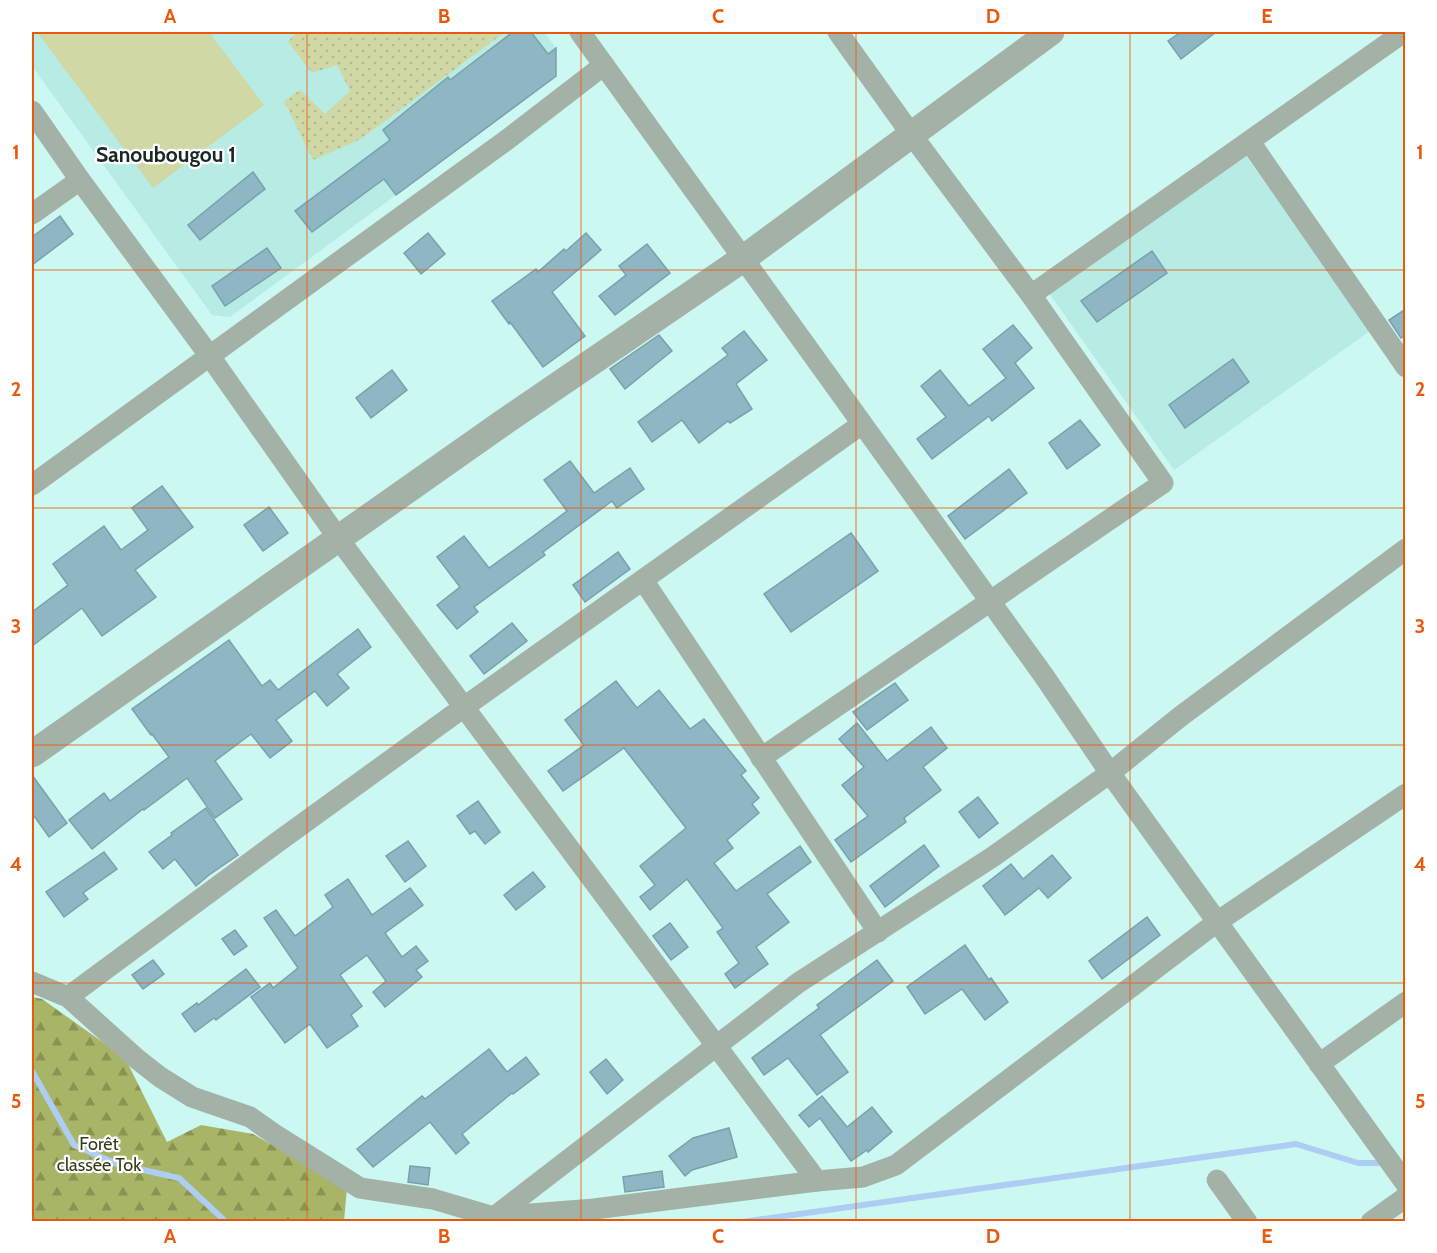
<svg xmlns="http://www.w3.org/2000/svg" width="1437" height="1253" viewBox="0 0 1437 1253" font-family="Cabin,sans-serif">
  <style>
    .built { fill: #b6ece3 }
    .forest { fill: url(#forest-firs) }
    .park { fill: url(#park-dots) }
    .pitch { fill: #d0d9a5 }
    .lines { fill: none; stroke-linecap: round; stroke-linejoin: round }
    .stream { stroke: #adcdf2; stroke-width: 6 }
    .building { fill: #8eb7c3; stroke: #79a1ad; stroke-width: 1.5 }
    .minor { stroke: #a4b1a6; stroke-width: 21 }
    .tertiary { stroke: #a4b1a6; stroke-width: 27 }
    .grid { fill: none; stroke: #e8590c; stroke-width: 1.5; stroke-opacity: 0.55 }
    .labels { text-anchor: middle; stroke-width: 4.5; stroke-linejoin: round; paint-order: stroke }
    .park-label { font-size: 18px; fill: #363b19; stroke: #fff }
    .quarter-label { font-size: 21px; font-weight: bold; fill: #172825; stroke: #fff }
    .neatline { fill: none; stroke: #e8590c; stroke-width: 2 }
    .grid-label { font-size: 20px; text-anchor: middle; font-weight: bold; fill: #e8590c }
  </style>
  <defs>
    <pattern id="forest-firs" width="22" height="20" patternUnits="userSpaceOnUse" patternTransform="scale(1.5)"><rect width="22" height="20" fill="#a9b566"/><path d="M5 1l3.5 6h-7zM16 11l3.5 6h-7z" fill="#899354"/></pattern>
    <pattern id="park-dots" width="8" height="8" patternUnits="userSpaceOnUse" patternTransform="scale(1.5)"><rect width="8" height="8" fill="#d0d9a5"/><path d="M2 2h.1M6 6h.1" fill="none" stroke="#b2ba8e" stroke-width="1.8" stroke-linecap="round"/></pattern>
  </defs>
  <rect width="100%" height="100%" fill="#cbf8f1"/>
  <!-- built -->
  <g class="built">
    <path d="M32,32H544L556,48V76L396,195L230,317L212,315L32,66Z"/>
    <path d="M1246,156L1370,331L1174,470L1049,293Z"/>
  </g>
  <!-- forest -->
  <path class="forest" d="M32,997L42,999L125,1058L167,1142L201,1125L253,1134L347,1188L344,1221H32Z"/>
  <!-- park -->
  <path class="park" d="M297,32H505L361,139L313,160L284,101L300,90L325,114L350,91L337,65L312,73L288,42Z"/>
  <!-- pitch -->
  <path class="pitch" d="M37,32H209L264,105L153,188Z"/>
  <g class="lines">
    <!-- stream -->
    <g class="stream">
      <path d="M32,1071L74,1145L117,1164L179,1178L226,1222"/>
      <path d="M742,1222L1296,1144L1358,1163H1384"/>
    </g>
  </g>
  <!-- building -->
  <g class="building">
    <path d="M513,32H531L548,54L556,48V76L396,195L384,179L312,232L295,211L390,140L383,130L448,77L450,80Z"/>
    <path d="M1181,32H1216L1181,59L1168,41Z"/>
    <path d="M253,172L265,189L200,240L188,225Z"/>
    <path d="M60,216L73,234L32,265V237Z"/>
    <path d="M428,233L445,254L421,274L404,253Z"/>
    <path d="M586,233L601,250L552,292L585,336L543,367L510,322L509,324L492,301L536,269L538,272L564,249L566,251Z"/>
    <path d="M647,244L670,273L615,315L599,296L626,275L619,266Z"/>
    <path d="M267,248L281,268L225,306L212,286Z"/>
    <path d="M1152,251L1167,273L1097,322L1081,301Z"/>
    <path d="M1406,309V335L1401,338L1389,320Z"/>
    <path d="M1013,325L1032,348L1015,363L1034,388L992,421L989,416L932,459L917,439L946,417L921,386L940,370L969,406L1006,378L983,349Z"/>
    <path d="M744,331L767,360L736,384L752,409L730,423L728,421L699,443L682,420L652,442L638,422L728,355L722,348Z"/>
    <path d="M659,335L672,351L625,389L610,369Z"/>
    <path d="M1233,359L1249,382L1185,428L1169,405Z"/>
    <path d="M392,370L407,390L371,418L356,398Z"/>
    <path d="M1080,420L1100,445L1067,469L1049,443Z"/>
    <path d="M570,461L594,493L630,468L644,489L617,508L612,501L543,552L545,555L474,607L478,612L457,629L437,605L460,587L437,557L464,536L489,568L532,537L567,511L544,480Z"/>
    <path d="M1009,469L1027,493L965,539L948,516Z"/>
    <path d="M162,486L193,527L135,570L156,597L102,636L82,608L32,646V612L68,585L53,564L104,526L121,550L148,530L132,508Z"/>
    <path d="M269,507L288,533L263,551L244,525Z"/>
    <path d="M851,533L878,571L791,632L764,594Z"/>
    <path d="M618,552L630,569L585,602L573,585Z"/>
    <path d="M512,623L527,641L484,674L470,656Z"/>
    <path d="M358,629L371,647L337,674L349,688L327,706L315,691L276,720L292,741L270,758L251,734L215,761L242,799L215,818L187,778L144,810L143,809L92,849L69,820L104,793L110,801L169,757L152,734L151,735L132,709L229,640L262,686L270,680L278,690Z"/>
    <path d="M616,681L637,708L659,690L690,729L704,719L746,771L741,775L759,798L752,804L759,813L727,840L733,848L714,863L736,891L800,846L811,862L767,894L789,922L756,947L768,964L735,988L725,974L739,963L717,932L723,928L687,879L650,910L640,897L655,885L640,866L686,828L624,748L563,791L548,771L584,745L565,720Z"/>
    <path d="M895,683L908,700L867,730L853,712Z"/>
    <path d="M857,723L887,761L931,727L947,748L923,767L941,790L904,818L906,822L851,862L835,840L868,816L842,785L864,767L839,739Z"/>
    <path d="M32,775L67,823L49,837L32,813Z"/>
    <path d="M978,797L998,823L979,838L959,812Z"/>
    <path d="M478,801L500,832L485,844L475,831L470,834L457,816Z"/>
    <path d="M206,808L238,855L209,875L196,886L175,859L163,869L149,852L172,835L171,833Z"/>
    <path d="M408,841L426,866L405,882L386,856Z"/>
    <path d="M924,845L939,866L885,907L870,886Z"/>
    <path d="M104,852L117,869L83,893L88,899L64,917L46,892Z"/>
    <path d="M1052,855L1071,878L1048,898L1039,888L1005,915L983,886L1011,864L1023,879Z"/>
    <path d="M533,872L545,887L516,910L504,895Z"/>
    <path d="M348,879L372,915L410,888L423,905L385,933L402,957L416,946L428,961L416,970L422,977L385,1007L373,992L386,981L367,955L340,975L362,1006L351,1015L358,1026L327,1048L310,1024L285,1043L251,997L270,983L273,988L298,968L264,918L276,910L295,936L333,907L325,895Z"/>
    <path d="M1147,917L1160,935L1102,979L1089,961Z"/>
    <path d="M670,923L688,947L671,960L653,936Z"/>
    <path d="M235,930L247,946L234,955L222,939Z"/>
    <path d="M965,945L989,980L991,978L1008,1002L985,1020L962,989L925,1014L907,987Z"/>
    <path d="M153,960L164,974L143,989L132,975Z"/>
    <path d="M877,960L893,981L820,1035L848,1072L817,1095L788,1058L764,1075L752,1058L819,1008L817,1005Z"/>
    <path d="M246,969L260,987L216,1020L214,1018L195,1032L182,1014L197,1003L198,1005Z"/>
    <path d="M489,1049L507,1072L526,1057L539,1074L513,1094L512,1093L462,1134L469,1143L456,1154L430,1122L373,1167L357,1149L422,1096L425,1099Z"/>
    <path d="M606,1059L623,1080L607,1094L590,1072Z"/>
    <path d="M822,1096L847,1127L872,1107L892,1132L868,1152L867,1150L851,1161L820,1118L809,1127L799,1115Z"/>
    <path d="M729,1128L737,1157L692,1170L685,1176L669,1156L693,1138Z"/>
    <path d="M410,1166L430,1168L428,1185L408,1182Z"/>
    <path d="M662,1171L664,1187L625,1192L623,1177Z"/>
  </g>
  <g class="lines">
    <!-- minor -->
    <g class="minor">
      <path d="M580,32L1044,676L1110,773L1406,1184"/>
      <path d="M32,111L80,180L209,355L338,538L817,1181"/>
      <path d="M1250,142L1406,367"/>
      <path d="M32,214L80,180"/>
      <path d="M1031,295L1404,32"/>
      <path d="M32,485L508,139L604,65"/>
      <path d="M643,580L878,932"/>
      <path d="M761,758L1163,483L1031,295L911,134L838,32"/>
      <path d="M32,982L68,997L137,1059L160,1077L192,1097L250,1117L277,1136L360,1188L433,1199L494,1217L594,1209L817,1181L863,1177L896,1165L1217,922L1406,794"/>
      <path d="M68,997L279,841L464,707L862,424"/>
      <path d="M1319,1064L1406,1002"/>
      <path d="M1217,1180L1247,1222"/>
      <path d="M494,1217L798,983L994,856L1110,773L1181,716L1406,549"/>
      <path d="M1371,1222L1406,1197"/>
    </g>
    <!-- tertiary -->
    <path class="tertiary" d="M32,754L504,422L744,258L1051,32"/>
  </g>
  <!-- grid -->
  <path class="grid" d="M307,32V1222M581,32V1222M856,32V1222M1130,32V1222M32,270H1406M32,508H1406M32,745H1406M32,983H1406"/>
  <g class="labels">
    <!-- park labels -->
    <g class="park-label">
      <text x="99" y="1150">Forêt<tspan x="99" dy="21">classée Tok</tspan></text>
    </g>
    <!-- quarter labels -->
    <g class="quarter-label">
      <text x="166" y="162">Sanoubougou 1</text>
    </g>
  </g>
  <!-- border -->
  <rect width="1437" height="1253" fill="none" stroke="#ffffff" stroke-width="66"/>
  <rect x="33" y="33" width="1371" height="1187" class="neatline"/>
  <g class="grid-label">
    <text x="170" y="23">A</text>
    <text x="444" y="23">B</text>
    <text x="718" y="23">C</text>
    <text x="993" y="23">D</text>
    <text x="1267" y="23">E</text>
    <text x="16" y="159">1</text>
    <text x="1420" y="159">1</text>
    <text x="16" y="396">2</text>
    <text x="1420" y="396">2</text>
    <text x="16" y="633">3</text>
    <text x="1420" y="633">3</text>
    <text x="16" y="871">4</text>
    <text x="1420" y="871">4</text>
    <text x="16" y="1108">5</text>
    <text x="1420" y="1108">5</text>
    <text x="170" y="1243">A</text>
    <text x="444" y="1243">B</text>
    <text x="718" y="1243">C</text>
    <text x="993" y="1243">D</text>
    <text x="1267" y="1243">E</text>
  </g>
</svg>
